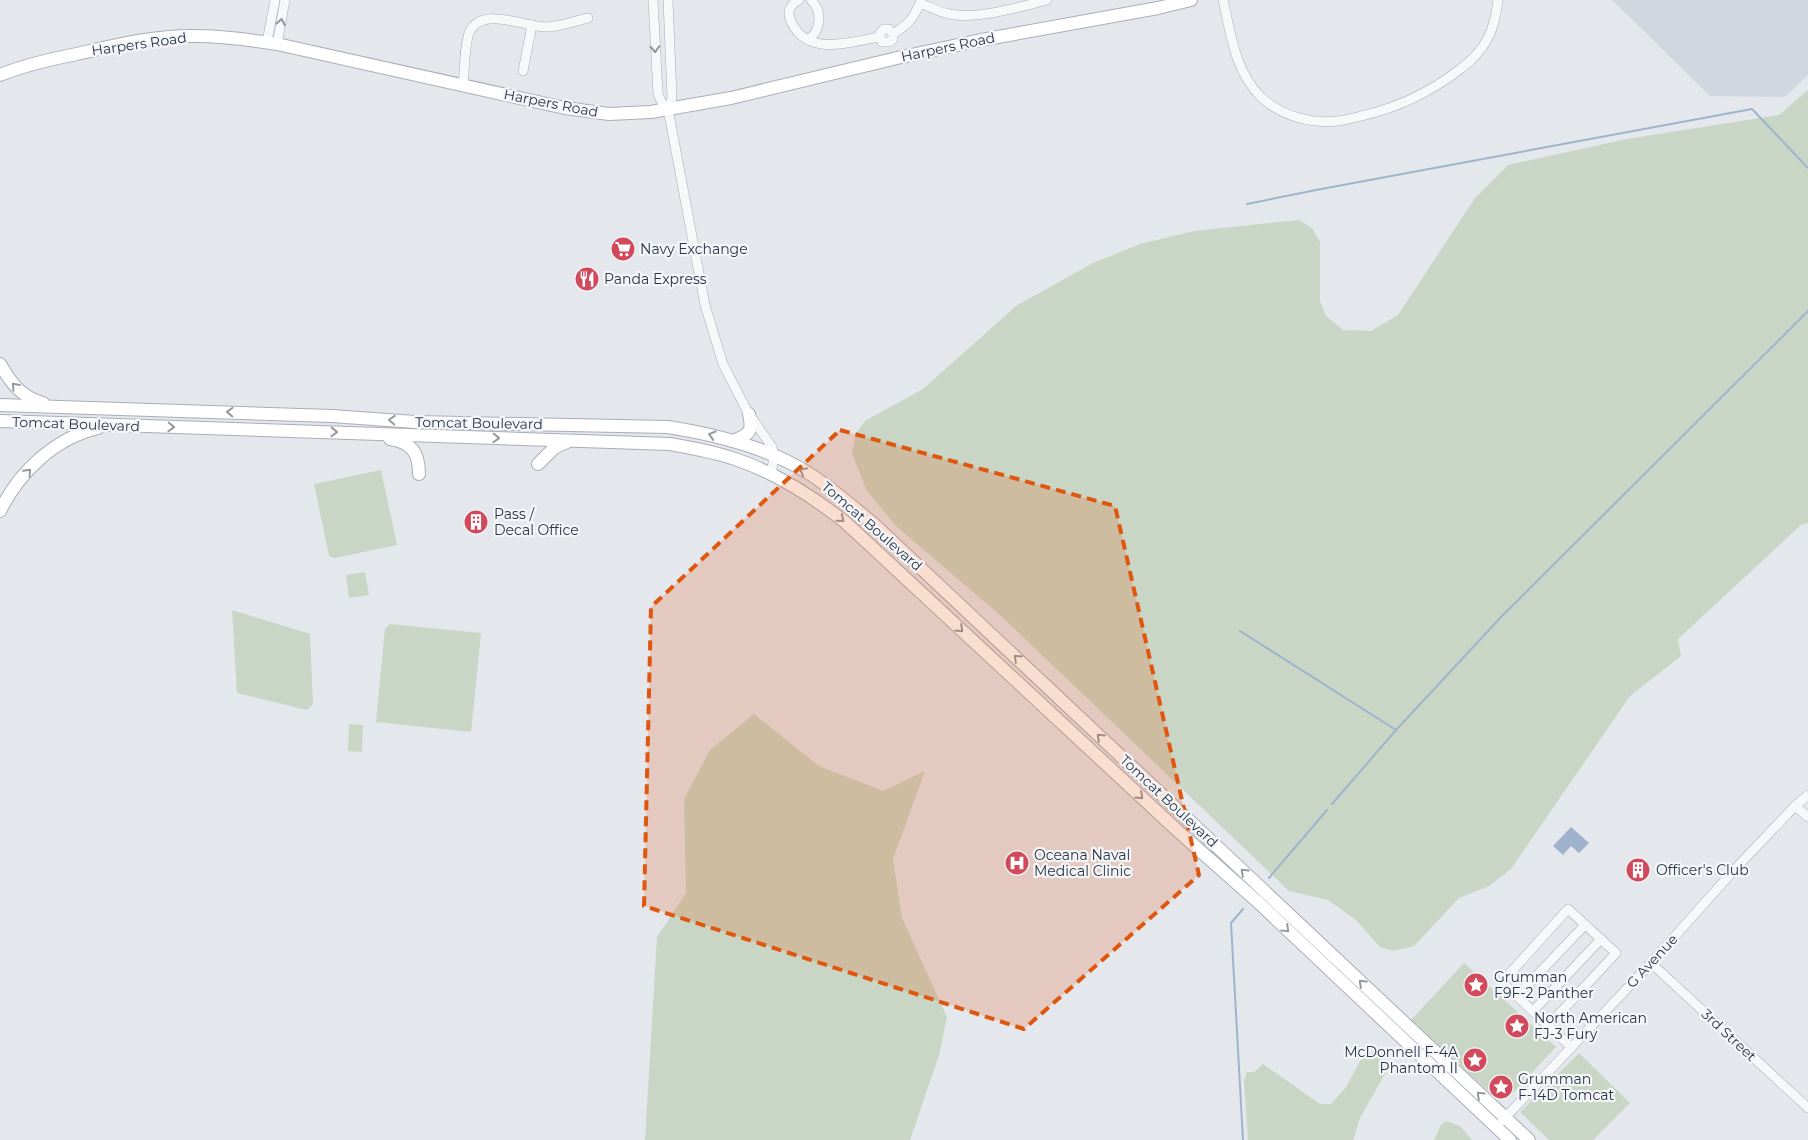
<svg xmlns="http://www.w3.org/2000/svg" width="1808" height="1140" viewBox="0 0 1808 1140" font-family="Montserrat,sans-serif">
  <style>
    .built { fill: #d2d6de }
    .green { fill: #c9d6c5 }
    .water { fill: #9fb4cc }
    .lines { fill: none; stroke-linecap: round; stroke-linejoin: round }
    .stream { stroke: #9fb4cc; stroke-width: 2 }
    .street-casing { stroke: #a9aeb7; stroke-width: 10 }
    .secondary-casing { stroke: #a9aeb7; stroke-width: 14 }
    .street { stroke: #f7f8fa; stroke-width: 9 }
    .secondary { stroke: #fff; stroke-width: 12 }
    .oneway { stroke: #9196a0 }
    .oneway2 { stroke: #959aa2 }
    .marked { fill: #df570f; fill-opacity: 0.2; stroke: #df570f; stroke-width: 4; stroke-dasharray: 10 6; stroke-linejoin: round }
    .labels { text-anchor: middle; stroke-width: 4.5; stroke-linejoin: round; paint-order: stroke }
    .street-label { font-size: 14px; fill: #2b3445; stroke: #f4f6f9 }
    .poi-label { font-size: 14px; fill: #2b3445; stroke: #f4f6f9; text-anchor: start }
  </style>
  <rect width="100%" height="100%" fill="#e4e7ec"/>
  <!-- built -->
  <path class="built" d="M1612,0H1808V75L1785,97L1710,96Z"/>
  <!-- green -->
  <g class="green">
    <path d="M1808,90V523L1801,525L1678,639L1681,656L1630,696L1511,869L1489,886L1459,898L1414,946L1393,951L1380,947L1356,920L1328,900L1289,891L1000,615L897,527L867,491L852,454L856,433L865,421L923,389L1016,306L1093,263L1140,244L1194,231L1299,220L1312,228L1320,242V301L1326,316L1343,330L1371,331L1398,315L1475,198L1508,165L1627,139L1779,115Z"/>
    <path d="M381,470L397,545L335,558L329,556L314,484Z"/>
    <path d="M365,572L369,595L349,598L346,575Z"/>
    <path d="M232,610L310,634L313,704L307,710L237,693Z"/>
    <path d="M390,624L481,633L471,732L376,722L385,629Z"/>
    <path d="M754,714L819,766L883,791L925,771L893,859L902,918L947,1017L939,1055L910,1140H645L657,937L686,893L684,799L710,750Z"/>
    <path d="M349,724L363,725L362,752L348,751Z"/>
    <path d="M1464,963L1556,1047L1508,1098L1498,1100L1411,1020Z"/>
    <path d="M1373,1052L1386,1060V1072L1360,1118L1353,1140H1248L1244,1081L1247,1072H1254L1263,1064L1320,1104H1331L1346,1087L1363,1056Z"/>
    <path d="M1579,1053L1630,1103L1593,1140H1549L1520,1112Z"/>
    <path d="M1446,1121L1460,1126L1472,1140H1434L1441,1125Z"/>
  </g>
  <!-- water -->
  <path class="water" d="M1571,827L1589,843L1579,853L1571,846L1563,855L1553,846Z"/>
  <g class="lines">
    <!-- stream -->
    <g class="stream">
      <path d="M1247,204L1316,190L1752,109L1808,168"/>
      <path d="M1240,631L1396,730"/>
      <path d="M1332,804L1396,730L1502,616L1808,311"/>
      <path d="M1269,878L1327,810"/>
      <path d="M1243,1140L1231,923L1243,909"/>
    </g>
    <defs>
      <g id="street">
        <path d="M653,0L658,94L662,103L668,109"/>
        <path d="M668,0L672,98L668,109L705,305L723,364L747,411L772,447L774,457L771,474"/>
        <path d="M799,0C791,4 787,11 790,19C805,58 849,42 880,37"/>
        <path d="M1223,0C1231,34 1235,72 1261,97C1281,116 1311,124 1338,121C1346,120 1353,118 1361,116C1397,108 1429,93 1459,70C1468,63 1477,56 1483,46C1493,32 1496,16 1498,0"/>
        <path d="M893,34C909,24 913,19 920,3C930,7 939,12 949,14C977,20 1019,7 1047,0"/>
        <path d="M880,37L882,42H890L893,39V34"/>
        <path d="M880,37V33L884,29H889L893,34"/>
        <path d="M808,40C821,31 823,11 811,0"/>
        <path d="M267,42L275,0"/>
        <path d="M277,44L285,0"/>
        <path d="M523,71L532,25"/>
        <path d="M463,85C465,70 464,43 470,31C483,6 524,27 546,27C560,27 574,21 588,18"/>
        <path d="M1795,806L1808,817"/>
        <path d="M1651,963L1808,1108"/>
        <path d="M1517,996L1585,925"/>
        <path d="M1533,1011L1601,939"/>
        <path d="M1548,1026L1616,953L1568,909L1502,982C1525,1004 1548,1026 1571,1047"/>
        <path d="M1502,1121L1651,963L1735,869L1795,806L1808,795"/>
      </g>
      <g id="secondary">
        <path d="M0,75C25,65 51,59 77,54C116,45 157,35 197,36C224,36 251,40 277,44L565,108L609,114L651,112L731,98L897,58L981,40L1158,8L1191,0"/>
        <path d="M0,364C11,383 21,397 43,403"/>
        <path d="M0,405L332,416L415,422L668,427C718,435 770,448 813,476C835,491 856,509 876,526L1529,1140"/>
        <path d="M0,421L670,444C693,448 716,452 738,460C778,474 812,496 845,522L1179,832L1259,903L1510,1140"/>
        <path d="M390,439C411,442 419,452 419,474"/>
        <path d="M733,441C750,434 753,432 749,414"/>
        <path d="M538,464L554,448L567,442"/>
        <path d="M0,511C19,472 55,438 98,428"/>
      </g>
    </defs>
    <!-- street casing -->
    <use href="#street" class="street-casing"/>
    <!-- secondary casing -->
    <use href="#secondary" class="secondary-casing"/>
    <!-- street -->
    <use href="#street" class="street"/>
    <!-- secondary -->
    <use href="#secondary" class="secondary"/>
  </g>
  <!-- one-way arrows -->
  <defs><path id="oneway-chevron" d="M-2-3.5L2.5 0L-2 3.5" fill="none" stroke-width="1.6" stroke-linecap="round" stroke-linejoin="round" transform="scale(1.25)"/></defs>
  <g class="oneway">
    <use href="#oneway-chevron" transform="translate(281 22) rotate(-80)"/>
    <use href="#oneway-chevron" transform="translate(655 49) rotate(87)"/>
  </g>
  <g class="oneway2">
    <use href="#oneway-chevron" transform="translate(15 386) rotate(-132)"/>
    <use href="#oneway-chevron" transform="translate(230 412) rotate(-178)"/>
    <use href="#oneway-chevron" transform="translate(392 420) rotate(-176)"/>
    <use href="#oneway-chevron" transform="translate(171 427) rotate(2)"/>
    <use href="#oneway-chevron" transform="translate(334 432) rotate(2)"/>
    <use href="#oneway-chevron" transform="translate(712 435) rotate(-164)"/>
    <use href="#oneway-chevron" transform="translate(496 438) rotate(2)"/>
    <use href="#oneway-chevron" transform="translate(803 471) rotate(-151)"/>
    <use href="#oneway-chevron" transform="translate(28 472) rotate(-47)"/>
    <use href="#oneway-chevron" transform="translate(841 519) rotate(39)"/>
    <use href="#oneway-chevron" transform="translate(960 629) rotate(43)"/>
    <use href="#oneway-chevron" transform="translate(1017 658) rotate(-137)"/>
    <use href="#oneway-chevron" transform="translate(1100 737) rotate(-137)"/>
    <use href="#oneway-chevron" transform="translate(1140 796) rotate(43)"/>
    <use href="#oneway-chevron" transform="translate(1244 872) rotate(-137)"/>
    <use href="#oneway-chevron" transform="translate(1286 929) rotate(43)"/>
    <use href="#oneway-chevron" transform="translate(1362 983) rotate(-137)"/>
    <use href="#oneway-chevron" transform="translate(1480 1095) rotate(-137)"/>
  </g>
  <!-- marked area -->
  <path class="marked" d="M840,430L1115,506L1199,875L1024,1029L644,906L651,607Z"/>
  <!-- icons -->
  <defs>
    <symbol id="supermarket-disc" viewBox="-11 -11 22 22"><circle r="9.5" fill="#d1495b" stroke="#f4f6f9"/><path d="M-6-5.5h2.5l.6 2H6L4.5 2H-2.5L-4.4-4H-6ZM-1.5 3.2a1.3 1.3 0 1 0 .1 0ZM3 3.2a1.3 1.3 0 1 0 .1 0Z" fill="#fff"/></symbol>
    <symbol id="restaurant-disc" viewBox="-11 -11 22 22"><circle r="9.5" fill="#d1495b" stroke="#f4f6f9"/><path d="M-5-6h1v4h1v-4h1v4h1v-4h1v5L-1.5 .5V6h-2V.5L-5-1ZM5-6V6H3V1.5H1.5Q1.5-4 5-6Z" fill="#fff"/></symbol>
    <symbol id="building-disc" viewBox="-11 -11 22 22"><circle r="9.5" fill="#d1495b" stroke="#f4f6f9"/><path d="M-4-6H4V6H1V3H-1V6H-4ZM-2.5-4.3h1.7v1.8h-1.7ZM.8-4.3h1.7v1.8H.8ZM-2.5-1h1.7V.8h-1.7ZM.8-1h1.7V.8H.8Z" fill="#fff"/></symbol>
    <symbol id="hospital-disc" viewBox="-11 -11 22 22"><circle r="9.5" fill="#d1495b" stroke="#f4f6f9"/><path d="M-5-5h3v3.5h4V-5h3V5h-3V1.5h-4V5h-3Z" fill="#fff"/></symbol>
    <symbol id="sight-disc" viewBox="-11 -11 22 22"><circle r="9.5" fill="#d1495b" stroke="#f4f6f9"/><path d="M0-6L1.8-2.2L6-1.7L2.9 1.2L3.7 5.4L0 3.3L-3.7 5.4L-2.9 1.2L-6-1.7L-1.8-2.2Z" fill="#fff"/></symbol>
  </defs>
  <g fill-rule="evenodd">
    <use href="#supermarket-disc" x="609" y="235" width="28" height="28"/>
    <use href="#restaurant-disc" x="573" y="265" width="28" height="28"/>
    <use href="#building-disc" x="462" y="508" width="28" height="28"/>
    <use href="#hospital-disc" x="1003" y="849" width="28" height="28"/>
    <use href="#building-disc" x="1624" y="856" width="28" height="28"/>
    <use href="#sight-disc" x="1462" y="971" width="28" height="28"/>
    <use href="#sight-disc" x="1503" y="1012" width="28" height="28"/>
    <use href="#sight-disc" x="1461" y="1046" width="28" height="28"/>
    <use href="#sight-disc" x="1487" y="1073" width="28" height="28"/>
  </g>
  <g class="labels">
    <!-- street labels -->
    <g class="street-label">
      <text transform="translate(139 44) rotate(-8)" y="5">Harpers Road</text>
      <text transform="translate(948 47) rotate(-12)" y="5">Harpers Road</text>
      <text transform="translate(551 103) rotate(11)" y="5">Harpers Road</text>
      <text transform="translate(479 423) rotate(1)" y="5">Tomcat Boulevard</text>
      <text transform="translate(76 424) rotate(2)" y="5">Tomcat Boulevard</text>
      <text transform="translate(872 526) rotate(41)" y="5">Tomcat Boulevard</text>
      <text transform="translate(1169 801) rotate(43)" y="5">Tomcat Boulevard</text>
      <text transform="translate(1652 961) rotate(-47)" y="5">G Avenue</text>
      <text transform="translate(1729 1035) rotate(43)" y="5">3rd Street</text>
    </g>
    <!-- poi labels -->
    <g class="poi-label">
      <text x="640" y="254">Navy Exchange</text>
      <text x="604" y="284">Panda Express</text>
      <text x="494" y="519">Pass /<tspan x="494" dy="16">Decal Office</tspan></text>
      <text x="1034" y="860">Oceana Naval<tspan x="1034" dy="16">Medical Clinic</tspan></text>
      <text x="1656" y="875">Officer's Club</text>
      <text x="1494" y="982">Grumman<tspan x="1494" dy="16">F9F-2 Panther</tspan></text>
      <text x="1534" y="1023">North American<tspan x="1534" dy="16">FJ-3 Fury</tspan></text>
      <text x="1458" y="1057" text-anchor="end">McDonnell F-4A<tspan x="1458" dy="16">Phantom II</tspan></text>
      <text x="1518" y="1084">Grumman<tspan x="1518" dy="16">F-14D Tomcat</tspan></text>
    </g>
  </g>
</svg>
